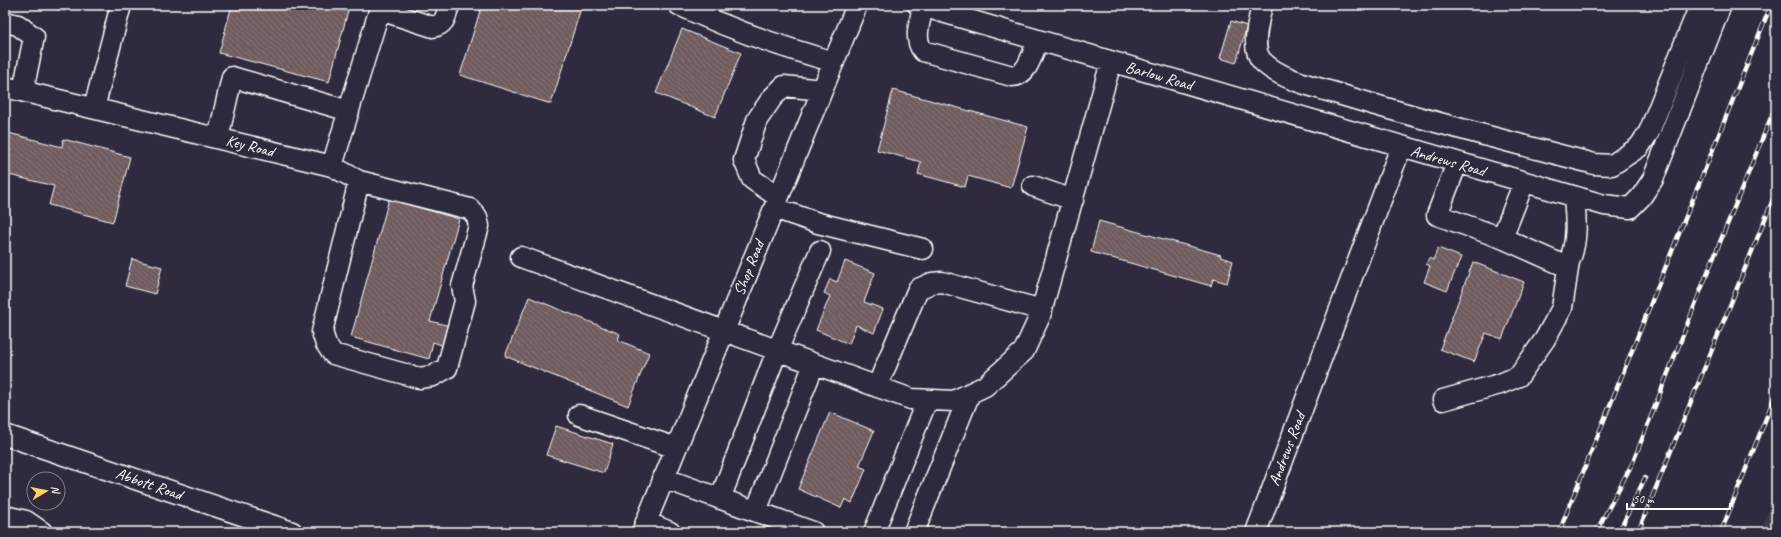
<svg xmlns="http://www.w3.org/2000/svg" width="1781" height="537" font-family="Caveat,sans-serif">
<defs>
<pattern id="building-back-hatch" width="6" height="6" patternUnits="userSpaceOnUse"><rect width="6" height="6" fill="#705b5e"/><path d="M-1 5l2 2M0 0l6 6M5-1l2 2" fill="none" stroke="#857476"/></pattern>
</defs>
<rect width="100%" height="100%" fill="#2f2a3d"/>
<filter id="ink" filterUnits="userSpaceOnUse"><feTurbulence type="fractalNoise" baseFrequency=".025" numOctaves="2"/><feDisplacementMap in="SourceGraphic" scale="8" xChannelSelector="R" yChannelSelector="G"/><feConvolveMatrix kernelMatrix="1 2 1 2 8 2 1 2 1" color-interpolation-filters="sRGB"/></filter>
<g filter="url(#ink)">
<path fill="#423947" d="M1776,494V532H1760Z"/>
<path fill="url(#building-back-hatch)" stroke="#fff" d="M39,5H67L65,11Z
M232,5H327L348,11L329,82L219,53Z
M482,5H582L551,104L460,75Z
M1231,21L1247,26L1236,63L1220,58Z
M682,29L741,53L715,117L656,93Z
M893,90L1028,127L1011,188L968,176L965,187L918,174L921,162L877,150Z
M5,132L62,147L63,139L130,157L113,222L49,205L54,186L5,174Z
M389,199L459,219L430,321L450,326L444,346L433,342L429,359L351,337Z
M1099,221L1221,255L1220,257L1233,261L1227,283L1213,279L1211,286L1091,252Z
M1438,248L1461,257L1447,291L1424,282L1430,266L1426,264L1429,258L1433,260Z
M132,259L162,267L155,294L125,286Z
M845,261L875,273L864,302L883,309L874,333L856,325L849,344L816,330L830,296L824,293L830,279L837,282Z
M1473,262L1524,282L1502,339L1486,333L1474,362L1440,349Z
M529,297L620,334L618,340L649,353L628,406L505,356Z
M830,412L874,431L859,466L866,469L852,503L845,499L841,508L798,489Z
M556,426L613,444L604,473L546,455Z
M756,527L769,532H754Z"/>
<g fill="none" stroke-linecap="round" stroke-linejoin="round">
<g stroke="#fff" stroke-width="23">
<path id="minor" d="M679,5C729,29 781,47 834,62
M918,5L1604,205L1630,208L1641,197L1653,179L1721,5
M1262,5C1259,20 1250,48 1262,61C1280,80 1320,88 1345,96C1427,121 1511,142 1594,164L1612,165L1639,147L1649,132L1700,5
M923,7C920,22 913,38 923,51L1012,76C1028,76 1032,54 1038,40
M380,10L433,27C445,25 446,16 449,5
M5,22L18,25L34,37L23,91
M5,87L332,166L359,181L470,209L477,217L479,226L462,286L465,301L447,368L433,376L419,378L333,354L326,344L322,332L359,181
M94,108L121,5
M218,138L232,77L349,111
M1457,163L1437,215L1502,238L1558,263L1569,262C1578,241 1576,219 1574,197
M332,166L381,5
M1033,186L1073,200
M778,197L752,179L744,160L757,120L772,98L784,86L822,90
M774,208L818,223L923,249
M1502,238L1524,182
M521,257L911,399L954,401L985,386L1024,351L1040,316L1111,62
M877,387L918,289L932,283L942,282L1042,310
M1443,400L1500,384L1519,376L1545,339L1562,308L1569,262
M579,415L676,448
M5,435L292,532
M663,478L813,532
M720,499L777,351L820,251
M756,511L814,364
M5,516L26,521L42,532
M646,522L670,532
M642,532L857,5
M874,532L927,400
M914,532L970,393
M1256,532L1401,147"/>
</g>
<use href="#minor" stroke="#2f2a3d" stroke-width="20"/>
<g stroke="#fff" stroke-width="4.5">
<path id="rail" d="M1559,532L1771,5
M1596,532L1633,462L1709,269L1776,105
M1619,532L1645,478
M1638,532L1776,192
M1721,532L1776,393"/>
</g>
<use href="#rail" stroke="#2f2a3d" stroke-width="3" stroke-dasharray="9" stroke-linecap="butt"/>
</g>
</g>
<g text-anchor="middle" dominant-baseline="central" stroke-width="3.5" stroke-linejoin="round" paint-order="stroke">
<g font-size="16" fill="#fff" stroke="#2f2a3d">
<text transform="translate(1159 76) rotate(16)">Barlow Road</text>
<text transform="translate(250 146) rotate(14)">Key Road</text>
<text transform="translate(1448 161) rotate(16)">Andrews Road</text>
<text transform="translate(749 268) rotate(-68)">Shop Road</text>
<text transform="translate(1287 449) rotate(-69)">Andrews Road</text>
<text transform="translate(149 484) rotate(19)">Abbott Road</text>
</g>
</g>
<rect width="1781" height="537" fill="none" stroke="#2f2a3d" stroke-width="20"/>
<rect x="10" y="10" width="1761" height="517" fill="none" stroke="#fff" stroke-width="1.5" filter="url(#ink)"/>
<g transform="translate(46 491) rotate(80)"><circle r="19" fill="#2f2a3d" stroke="#827f8b"/>
<path d="M0-3L7 15L0 10L-7 15Z" fill="#ffd166"/>
<text y="-6" font-size="11" font-weight="bold" text-anchor="middle" fill="#ffffff">N</text>
</g>
<path d="M1627 503v6h103v-6" fill="none" stroke="#ffffff" stroke-width="2"/>
<text x="1633" y="503" font-size="12" fill="#ffffff" stroke="#2f2a3d" stroke-width="3" paint-order="stroke">50 m</text>
</svg>
